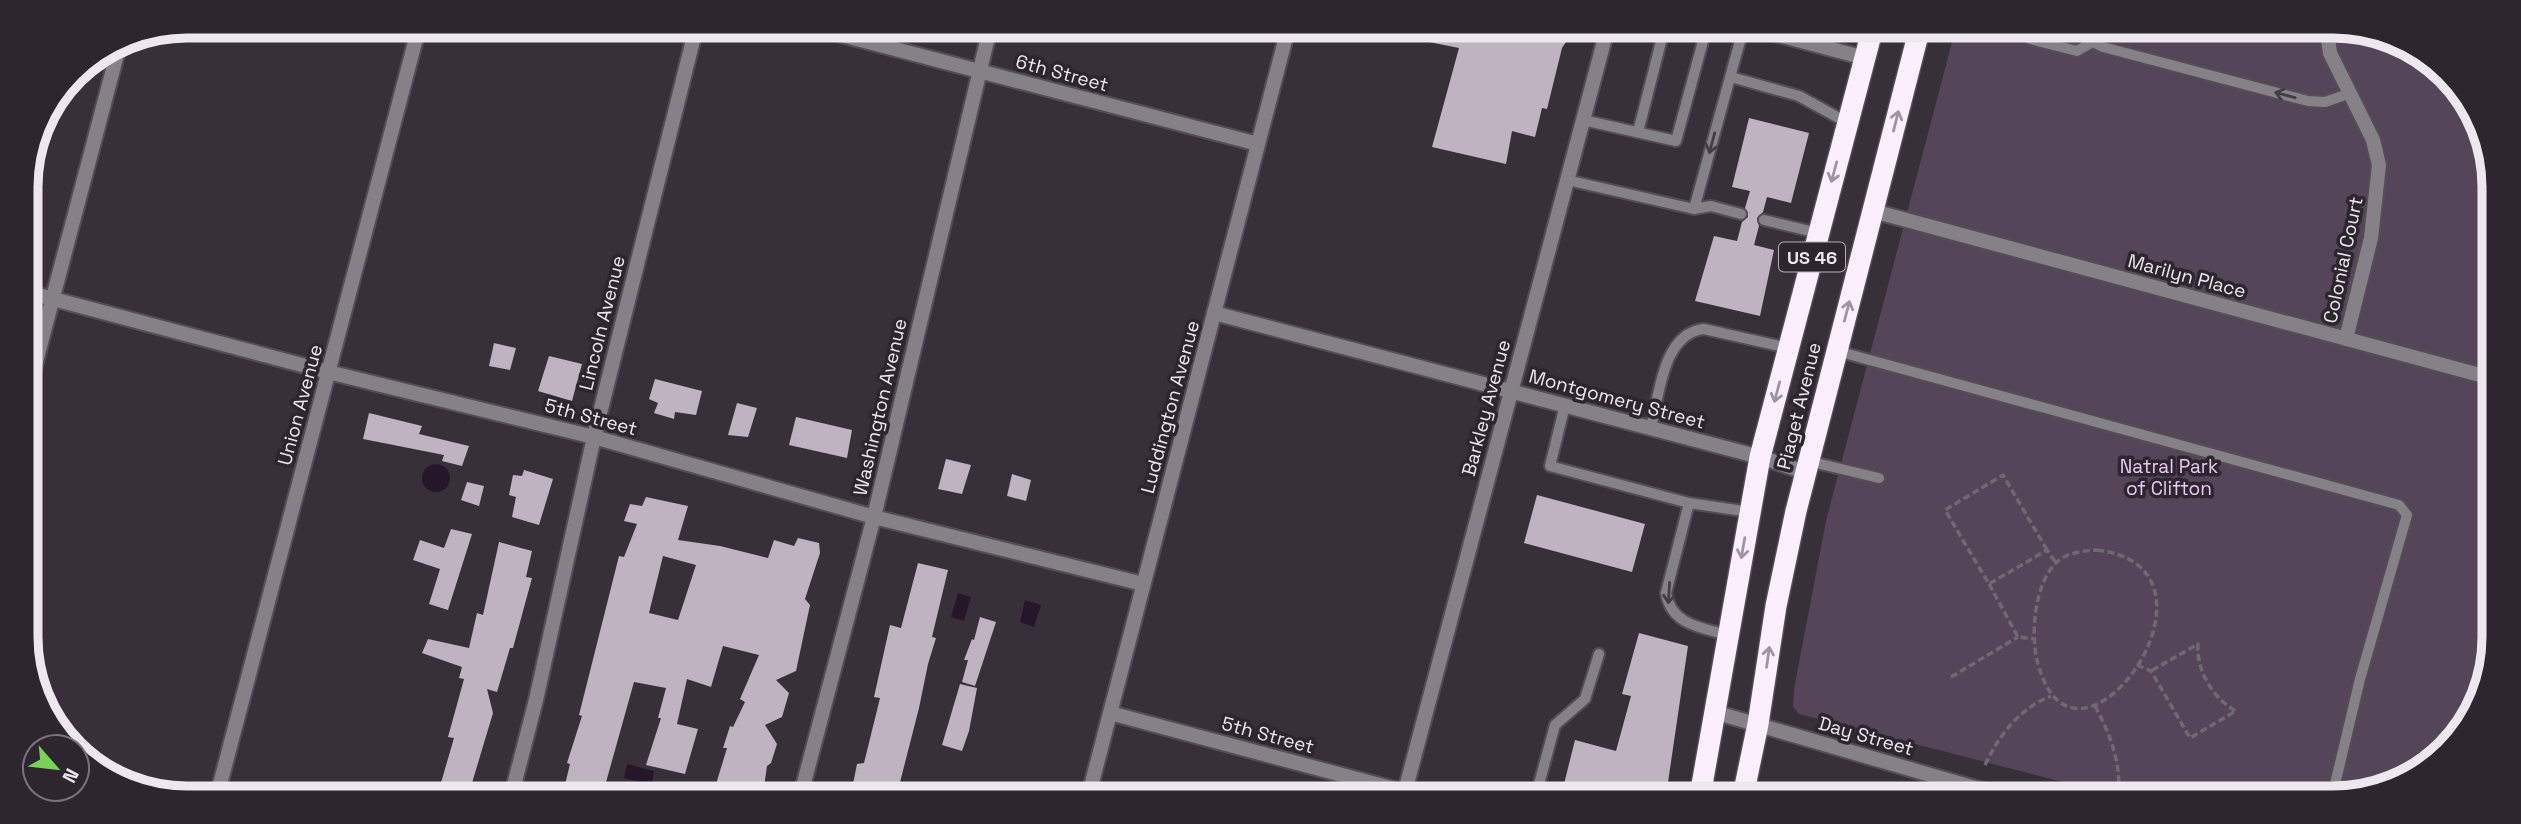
<svg xmlns="http://www.w3.org/2000/svg" width="2521" height="824" font-family="'Space Grotesk',sans-serif">
<rect width="100%" height="100%" fill="#373039"/>
<path fill="#544658" d="M1955,31L2375,32L2454,81L2492,157L2489,678L2432,764L2343,797H2121L1799,714L1793,707L1794,689L1826,521Z"/>
<path fill="#26162a" d="M422 478a14 14 0 1 1 28 0a14 14 0 1 1-28 0Z
M958,593L971,597L964,621L951,617Z
M1025,600L1041,605L1034,627L1020,622Z
M627,764L654,771L652,785L624,778Z"/>
<path fill="#bdb4c0" fill-rule="evenodd" d="M1405,29L1574,30L1562,48L1547,109L1542,108L1535,137L1512,131L1506,164L1432,147L1459,48L1404,37Z
M1749,118L1809,133L1791,203L1767,197L1763,212L1757,218L1759,226L1754,245L1774,250L1760,316L1695,301L1714,236L1737,241L1742,222L1748,217L1745,208L1750,191L1732,187Z
M494,343L516,348L510,370L489,366Z
M549,356L582,364L572,401L538,391Z
M655,379L702,391L696,415L675,412L674,419L654,413L658,403L649,399Z
M737,403L757,408L748,437L728,435Z
M369,413L422,426L419,434L469,446L462,466L442,461L444,455L363,439Z
M796,417L852,430L847,458L789,445Z
M946,459L971,465L962,494L938,489Z
M524,470L553,479L539,525L512,517L516,497L509,495L513,475L522,476Z
M1012,474L1031,480L1026,501L1007,496Z
M467,482L484,486L479,506L461,500Z
M1537,495L1645,524L1632,572L1524,543Z
M646,497L688,506L678,540L720,546L768,558L774,540L794,546L798,538L819,543L820,553L805,599L810,605L796,671L776,680L789,693L782,717L765,725L777,744L771,763L767,766L763,794H713L727,748H723L730,726L733,727L745,702L740,699L759,655L723,646L711,687L687,679L677,724L698,729L685,774L646,765L661,718H658L666,688L634,682L603,793H563L570,764L567,763L582,716L579,715L619,556L624,557L637,524L624,521L630,504L642,506ZM663,556L696,565L678,620L649,613Z
M451,529L472,534L448,610L429,604L440,569L413,560L420,540L444,548Z
M499,542L532,551L526,577L532,578L513,648H510L497,692L487,689L493,713L469,793H438L454,738L448,737L464,679L459,678L462,667L422,653L428,639L469,648L477,613L483,615Z
M918,563L948,570L932,637L936,638L928,664L919,708L897,794H871L860,790L853,784L857,764L864,763L880,698L874,697L890,625L901,628Z
M980,617L996,622L975,686L962,682L968,660H964L972,639L974,640Z
M1639,633L1688,646L1666,796H1561L1575,740L1616,751L1631,696L1622,694Z
M960,684L977,688L969,731L962,751L942,745Z"/>
<g fill="none" stroke-linecap="round" stroke-linejoin="round">
<g stroke="#544d56" stroke-width="14">
<path id="lane" d="M2090,31L2093,42L2103,47L2308,101L2325,102L2351,93
M2030,39L2077,51L2093,42
M1731,77L1799,96L1848,123
M1583,120L1676,141L1706,30
M1638,132L1664,30
M1567,180L1694,209L1711,206L1741,214
M1694,209L1743,30
M1764,220L1818,233
M1837,351L2399,505L2407,515L2360,679L2332,797
M1565,405L1550,466L1689,503L1750,512
M1651,428C1659,395 1663,333 1704,329L1788,348
M1808,461L1879,478
M1689,503L1666,593C1671,625 1702,628 1728,635
M1536,795L1555,725L1585,699L1599,654"/>
</g>
<g stroke="#544d56" stroke-width="18">
<path id="street" d="M815,28L1258,144
M1760,30L1865,58
M2327,32L2330,53L2373,140L2379,165L2371,238L2346,339
M1873,211L2491,378
M27,292L328,372L594,437L874,517L1143,584
M1214,313L1760,457L1805,472
M28,392L120,43
M1714,712L2006,797
M1110,713L1417,795
M218,792L419,27
M512,793L536,700L594,437L696,28
M801,794L874,517L990,28
M1089,794L1288,29
M1404,795L1607,30"/>
</g>
<g stroke="#544d56" stroke-width="24">
<path id="highway" d="M1700,796L1760,457L1872,31
M1743,796L1758,724L1776,606L1796,511L1919,31"/>
</g>
<path stroke="#6f6971" stroke-width="3.5" stroke-dasharray="7 3.5" stroke-linecap="butt" d="M2047,550L2003,475L1945,510L1989,584L2047,550L2056,563
M2097,550C2245,567 2076,805 2038,664C2030,636 2034,583 2057,562C2068,552 2083,551 2097,550Z
M1989,584L2018,637L2035,639
M2137,665L2151,671L2190,738L2236,711C2213,699 2196,670 2198,644L2151,671
M1951,677L2018,637
M2095,706C2110,734 2122,764 2118,797
M1985,765C2000,734 2019,709 2051,696"/>
<use href="#lane" stroke="#858287" stroke-width="10"/>
<use href="#street" stroke="#858287" stroke-width="14"/>
<use href="#highway" stroke="#f9f0fc" stroke-width="21"/>
</g>
<defs><path id="oneway-shaft" d="M-6 0H5M1.5-3L5.5 0L1.5 3" fill="none" stroke-width="1.6" stroke-linecap="round" stroke-linejoin="round" transform="scale(1.75)"/></defs>
<g stroke="#433d45">
<use href="#oneway-shaft" transform="translate(2285 95) rotate(-165)"/>
<use href="#oneway-shaft" transform="translate(1712 143) rotate(105)"/>
<use href="#oneway-shaft" transform="translate(1669 593) rotate(93)"/>
</g>
<g stroke="#9d95a0">
<use href="#oneway-shaft" transform="translate(1896 121) rotate(-76)"/>
<use href="#oneway-shaft" transform="translate(1834 172) rotate(105)"/>
<use href="#oneway-shaft" transform="translate(1847 311) rotate(-75)"/>
<use href="#oneway-shaft" transform="translate(1777 392) rotate(105)"/>
<use href="#oneway-shaft" transform="translate(1743 548) rotate(100)"/>
<use href="#oneway-shaft" transform="translate(1768 657) rotate(-82)"/>
</g>
<g text-anchor="middle" dominant-baseline="central" stroke-width="7" stroke-linejoin="round" paint-order="stroke">
<rect fill="#2d262f" stroke="#b3aeb5" stroke-width="2" x="1779" y="242.5" width="66" height="29" rx="5"/>
<g font-size="18" font-weight="bold" fill="#ece8ee">
<text x="1812" y="257">US 46</text>
</g>
<g font-size="19" fill="#ece8ee" stroke="#2d262f">
<text transform="translate(1062 73) rotate(15)">6th Street</text>
<text transform="translate(2343 260) rotate(-78)">Colonial Court</text>
<text transform="translate(2187 276) rotate(15)">Marilyn Place</text>
<text transform="translate(602 323) rotate(-76)">Lincoln Avenue</text>
<text transform="translate(1617 399) rotate(15)">Montgomery Street</text>
<text transform="translate(300 405) rotate(-75)">Union Avenue</text>
<text transform="translate(1799 406) rotate(-76)">Piaget Avenue</text>
<text transform="translate(880 407) rotate(-77)">Washington Avenue</text>
<text transform="translate(1170 407) rotate(-75)">Luddington Avenue</text>
<text transform="translate(1486 408) rotate(-75)">Barkley Avenue</text>
<text transform="translate(591 417) rotate(15)">5th Street</text>
<text transform="translate(1268 735) rotate(15)">5th Street</text>
<text transform="translate(1866 736) rotate(16)">Day Street</text>
</g>
<g font-size="19" fill="#e9c7f5" stroke="#2d262f">
<text x="2169" y="466">Natral Park<tspan x="2169" dy="22">of Clifton</tspan></text>
</g>
</g>
<path d="M0 0H2521V824H0ZM187 38H2333A149 149 0 0 1 2482 187V637A149 149 0 0 1 2333 786H187A149 149 0 0 1 38 637V187A149 149 0 0 1 187 38Z" fill="#2d262f" fill-rule="evenodd"/>
<path fill="none" stroke="#ece8ee" stroke-width="9" d="M187 38H2333A149 149 0 0 1 2482 187V637A149 149 0 0 1 2333 786H187A149 149 0 0 1 38 637V187A149 149 0 0 1 187 38Z"/>
<g transform="translate(56 768) rotate(118)"><circle r="33" fill="#2d262f" stroke="#79747b" stroke-width="2"/>
<path d="M0-5L12 26L0 18L-12 26Z" fill="#7ad157"/>
<text y="-10" font-size="19" font-weight="bold" text-anchor="middle" fill="#ece8ee">N</text>
</g>
</svg>
